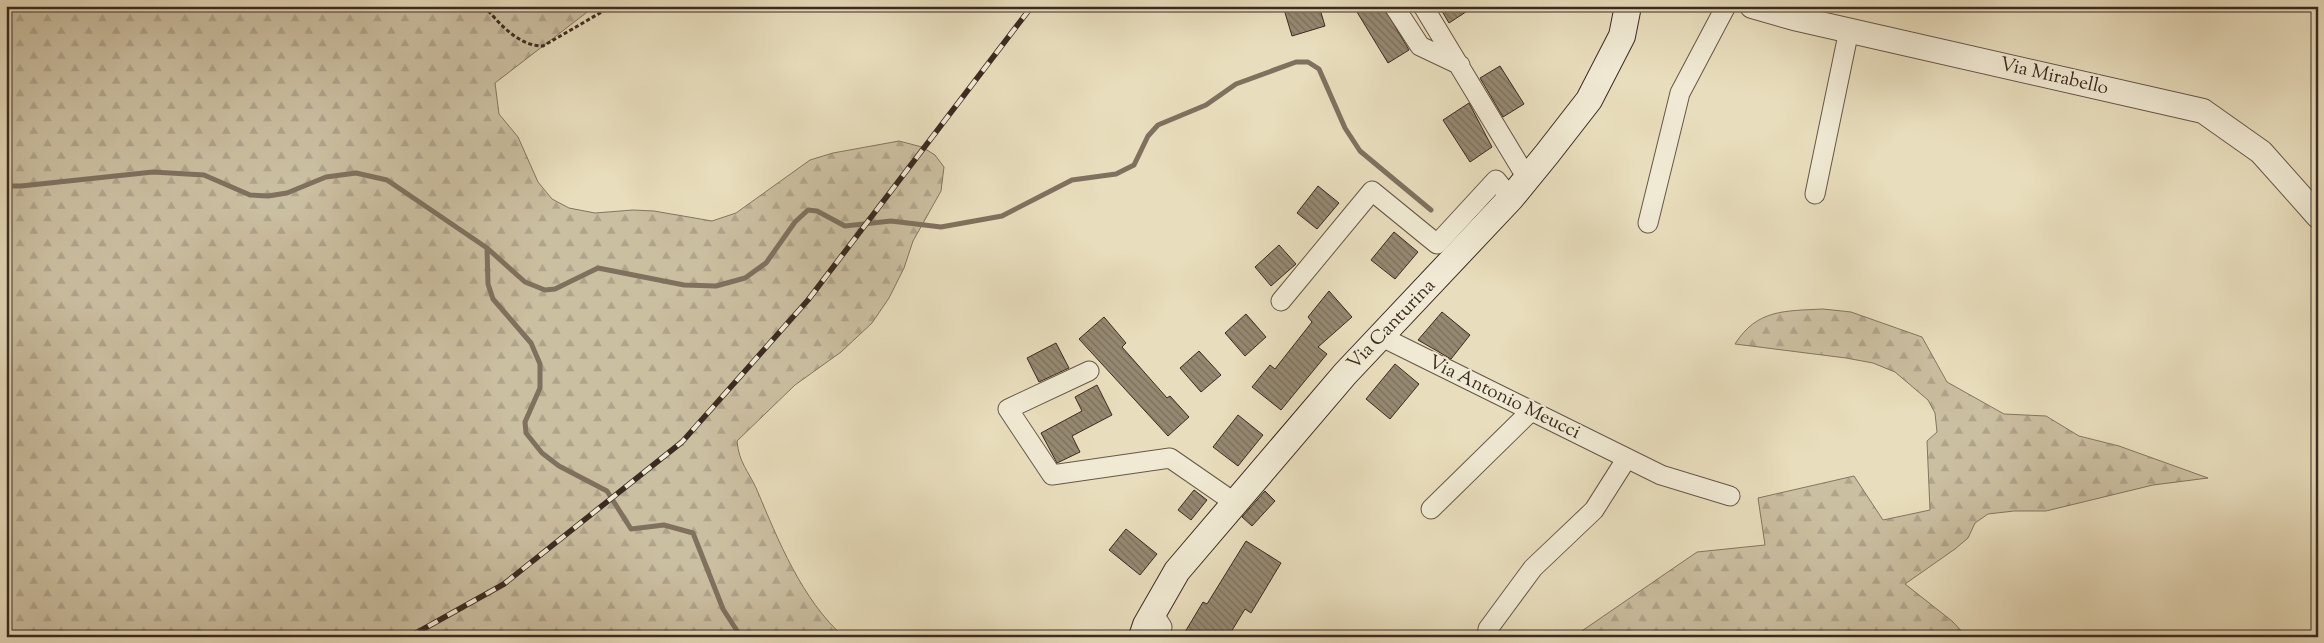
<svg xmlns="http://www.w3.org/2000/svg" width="2324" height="643" font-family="'Sorts Mill Goudy',serif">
<defs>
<pattern id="forest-firs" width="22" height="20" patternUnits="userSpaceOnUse" patternTransform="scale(1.25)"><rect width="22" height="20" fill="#cbbfa1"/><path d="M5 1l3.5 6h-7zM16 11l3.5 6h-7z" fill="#afa48a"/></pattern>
<pattern id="building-back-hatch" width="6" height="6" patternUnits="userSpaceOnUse" patternTransform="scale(1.25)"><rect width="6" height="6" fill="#958871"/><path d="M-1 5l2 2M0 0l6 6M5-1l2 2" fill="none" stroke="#7b6f5c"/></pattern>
</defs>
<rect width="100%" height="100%" fill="#e8ddbc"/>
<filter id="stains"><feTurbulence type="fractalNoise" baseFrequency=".004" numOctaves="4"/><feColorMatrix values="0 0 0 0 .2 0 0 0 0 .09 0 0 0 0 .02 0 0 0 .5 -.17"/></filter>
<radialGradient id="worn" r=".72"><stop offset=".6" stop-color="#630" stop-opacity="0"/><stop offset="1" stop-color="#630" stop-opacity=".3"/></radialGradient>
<path fill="url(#forest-firs)" stroke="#837560" d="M6,6H595L495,83L499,114L518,137L538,182L552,199L569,208L595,213L633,210L654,211L712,221L736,213L810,160L833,153L899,141L922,147L935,155L944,167L941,191L913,241L904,268L889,298L872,323L841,352L795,385L737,441C739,463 748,470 757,490C778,540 802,600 844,637H6Z
M1823,309L1851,312L1922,337L1947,382L2004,414L2046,416L2079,436L2119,446L2208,478L2153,485L2046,511H2014L1988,514L1975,523L1968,538L1955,549L1905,584L1952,621L1967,637H1573L1697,552L1765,545L1758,498L1854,476L1883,520L1930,510L1927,441L1937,432L1935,413L1928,400L1895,372L1873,363L1846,358L1735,344C1757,309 1785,311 1823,309Z"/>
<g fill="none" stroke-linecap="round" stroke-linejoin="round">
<path stroke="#7f715e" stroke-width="5" d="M6,186H21L153,172L204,175L250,195L268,196L287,193L326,177L356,173L387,180L487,248L525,282L545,290L555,289L598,268L684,285L716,286L745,278L766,263L795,222L808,210L817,211L845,226L891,221L941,227L1002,216L1072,180L1116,174L1134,165L1148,136L1158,125L1206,105L1236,84L1296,62H1308L1319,69L1345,128L1360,151L1431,210
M487,248L488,284L493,299L531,343L540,364V388L525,422L526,433L542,453L559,466L607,491L631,529L664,525L693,533L723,609L741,637"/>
</g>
<path fill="url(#building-back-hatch)" stroke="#3b2b20" d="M1283,6H1319L1325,26L1292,36Z
M1367,6H1383L1409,50L1388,63L1357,12Z
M1439,6H1475L1449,23Z
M1500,66L1524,104L1503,117L1480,78Z
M1469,103L1492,147L1470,162L1443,120Z
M1318,186L1339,203L1317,229L1297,213Z
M1394,232L1418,252L1395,279L1371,260Z
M1279,245L1296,264L1271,286L1255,267Z
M1329,291L1352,317L1318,347L1327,354L1281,410L1252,387L1270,365L1275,369L1312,322L1308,317Z
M1442,312L1470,335L1451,359L1418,340Z
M1246,314L1266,337L1245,356L1225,333Z
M1104,317L1126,343L1122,347L1167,398L1170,396L1189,417L1168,436L1079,339Z
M1056,343L1069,368L1039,382L1027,358Z
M1199,351L1221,375L1201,392L1180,368Z
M1395,364L1419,384L1390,419L1366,399Z
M1097,385L1112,415L1072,436L1080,452L1057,463L1041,433L1082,411L1075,397Z
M1238,415L1263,435L1238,466L1213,447Z
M1194,490L1207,500L1191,520L1178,510Z
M1265,491L1275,501L1252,526L1242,517Z
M1126,529L1157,554L1140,575L1109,550Z
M1246,541L1281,563L1251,613L1245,609L1228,637H1182L1203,602L1207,604Z"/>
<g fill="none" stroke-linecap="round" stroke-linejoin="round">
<g stroke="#665847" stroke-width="21">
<path id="minor" d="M1394,6L1420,46L1460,65
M1423,6L1527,178
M1815,194L1849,30
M1648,223L1680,93L1726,6
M1281,301L1372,191L1437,244L1496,180L1511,198
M1382,337L1661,475L1730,496
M1089,371L1008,409L1052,475L1170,458L1235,503
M1431,509L1531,411
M1153,613L1162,627L1159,637
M1487,637L1488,629L1533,568L1594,510L1627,458"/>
</g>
<g stroke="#665847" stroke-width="26">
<path id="tertiary" d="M1752,6L1794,18L2203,111L2261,152L2318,216"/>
</g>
<g stroke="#3b2b20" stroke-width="28">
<path id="secondary" d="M1142,637L1146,625L1177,571L1345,374L1511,198L1547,154L1589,100L1622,36L1628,6"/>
</g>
<path stroke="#3b2b20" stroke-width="3" stroke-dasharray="4 2.5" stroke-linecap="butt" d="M484,6C499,23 518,46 543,46L612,6"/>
<use href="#minor" stroke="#f0e9d3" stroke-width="19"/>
<use href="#tertiary" stroke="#f0e9d3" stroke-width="24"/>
<use href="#secondary" stroke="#f0e9d3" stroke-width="26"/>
<g stroke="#3b2b20" stroke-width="5.5">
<path id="rail" d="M409,637L504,584L682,442L808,300L1032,6"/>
</g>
<use href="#rail" stroke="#f0e9d3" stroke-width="4" stroke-dasharray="11" stroke-linecap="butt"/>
</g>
<g text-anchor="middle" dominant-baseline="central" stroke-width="4.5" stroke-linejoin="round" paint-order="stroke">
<g font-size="19" fill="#3b2b20" stroke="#f0e9d3">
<text transform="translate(2054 77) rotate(13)">Via Mirabello</text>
<text transform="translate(1392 325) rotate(-46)">Via Canturina</text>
<text transform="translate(1504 398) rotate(26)">Via Antonio Meucci</text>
</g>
</g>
<rect width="2324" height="643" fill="none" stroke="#e8ddbc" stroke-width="25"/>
<rect x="8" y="8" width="2309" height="628" fill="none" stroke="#3b2b20" stroke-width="2.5"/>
<rect x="12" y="12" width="2299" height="618" fill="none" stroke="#3b2b20"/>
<rect width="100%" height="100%" filter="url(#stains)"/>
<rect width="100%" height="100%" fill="url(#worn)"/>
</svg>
